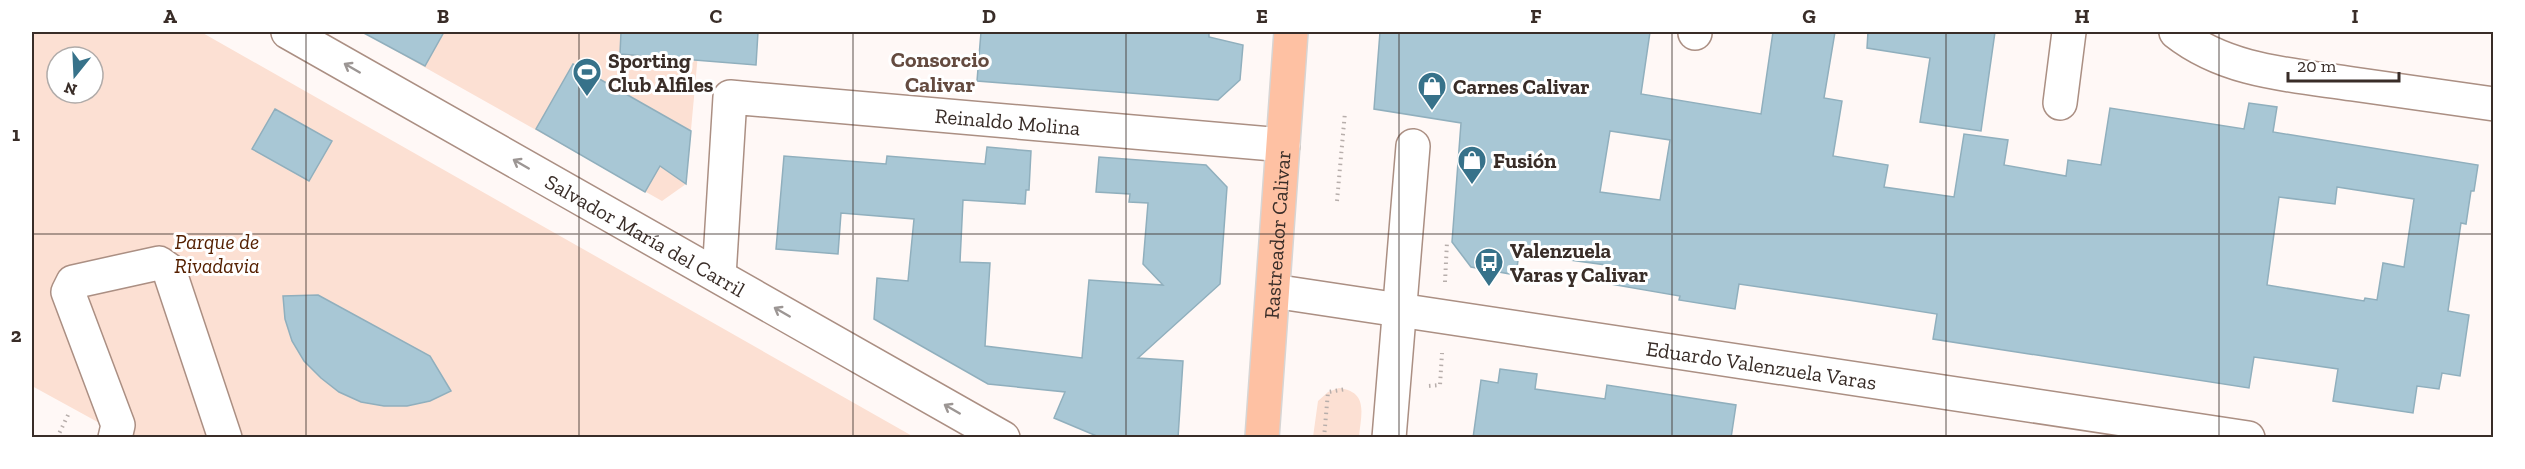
<svg xmlns="http://www.w3.org/2000/svg" width="2525" height="469" font-family="'Zilla Slab',serif">
<rect width="100%" height="100%" fill="#fff8f6"/>
<path fill="#fce0d3" fill-rule="evenodd" d="M32,32H201L914,437H125L32,386ZM57,57H93V93H57Z
M362,32H700L686,184L662,201Z
M1339,388C1369,392 1361,414 1359,437H1313L1318,401L1328,392Z"/>
<path fill="#a8c7d5" stroke="#90afbd" stroke-width="1.5" fill-rule="evenodd" d="M362,32H444L425,66Z
M621,32H758L756,65L620,54Z
M981,32H1209V37L1243,45L1240,80L1218,100L977,81Z
M1380,32H1650L1641,94L1761,114L1773,32H1835L1824,98L1842,101L1833,156L1888,165L1884,187L1954,197L1964,134L2008,140L2004,165L2066,176L2068,160L2101,165L2110,108L2244,129L2249,103L2277,107L2273,132L2478,165L2474,191H2471L2466,224L2461,223L2448,311L2469,315L2460,376L2442,373L2439,389L2417,386L2413,413L2333,401L2338,369L2254,357L2249,388L1933,339L1937,314L1848,300L1739,284L1735,309L1679,300L1680,296L1604,283L1606,265L1519,253L1516,275L1471,267L1452,242L1461,123L1374,109ZM1610,131L1670,140L1660,200L1600,192ZM2337,187L2414,199L2404,267L2383,263L2377,300L2365,298L2364,301L2267,285L2279,197L2335,204Z
M1868,32H1995L1981,131L1920,122L1930,58L1867,48Z
M573,64L691,131L686,184L660,166L645,192L536,129Z
M275,109L332,141L309,181L252,149Z
M987,147L1031,151L1029,190H1026L1025,204L963,200L960,262L990,263L985,346L1082,358L1089,280L1163,285L1143,264L1148,203L1129,202L1130,194L1096,192L1099,157L1206,165L1227,187L1220,284L1138,358L1183,361L1178,438L1099,437L1054,418L1065,392L988,384L874,319L877,278L908,281L914,219L841,213L838,254L776,249L784,156L886,164L887,156L985,164Z
M318,295L430,356L451,391L430,401L407,406H384L361,402L339,392L321,378L304,361L292,341L285,319L283,296Z
M1500,369L1537,374L1535,389L1605,399L1607,385L1736,405L1731,438H1473L1481,380L1498,383Z"/>
<g fill="none" stroke-linecap="round" stroke-linejoin="round">
<g stroke="#ab8f83" stroke-width="36">
<g id="minor">
<path id="s1" d="M288,32L1003,438"/>
<path d="M2176,32C2227,72 2292,75 2353,84C2400,91 2447,97 2494,104"/>
<path d="M1695,33V32"/>
<path d="M2060,103L2069,32"/>
<path id="s2" d="M719,276L730,97L1283,145"/>
<path id="s3" d="M1273,291L2248,438"/>
<path d="M115,438L118,425L68,292L73,282L159,263L169,270L225,438"/>
<path d="M1389,438L1413,146"/>
</g>
</g>
<g stroke="#d7d5d4" stroke-width="36">
<g id="major">
<path id="s4" d="M1262,438L1291,32"/>
</g>
</g>
<path stroke="#b7aeab" stroke-width="4" stroke-dasharray="1.5 4.5" stroke-linecap="butt" d="M1337,201L1345,112
M1445,282L1447,242
M1429,386L1440,385L1442,353
M57,438L68,415
M1324,438L1328,392L1346,389"/>
<use href="#minor" stroke="#fff" stroke-width="33"/>
<use href="#major" stroke="#fec1a3" stroke-width="33"/>
</g>
<defs><path id="oneway-shaft" d="M-6 0H5M1.5-3L5.5 0L1.5 3" fill="none" stroke-width="1.6" stroke-linecap="round" stroke-linejoin="round" transform="scale(1.5)"/></defs>
<g stroke="#9c9694">
<use href="#oneway-shaft" transform="translate(352 68) rotate(-150)"/>
<use href="#oneway-shaft" transform="translate(521 164) rotate(-150)"/>
<use href="#oneway-shaft" transform="translate(782 312) rotate(-150)"/>
<use href="#oneway-shaft" transform="translate(952 409) rotate(-150)"/>
</g>
<path fill="none" stroke="#392d28" stroke-width="1.5" stroke-opacity="0.55" d="M306,32V438M579,32V438M853,32V438M1126,32V438M1399,32V438M1672,32V438M1946,32V438M2219,32V438M32,234H2494"/>
<defs>
<g id="stadium-pin" transform="scale(1.5)"><path d="M0 17L-7.5 6A9.5 9.5 0 1 1 7.5 6Z" fill="#37728a" stroke="#fff"/><path d="M0-5a6.5 5 0 1 0 0 10a6.5 5 0 1 0 0-10ZM-3.5-1.8h7v3.6h-7Z" fill="#fff"/></g>
<g id="shop-pin" transform="scale(1.5)"><path d="M0 17L-7.5 6A9.5 9.5 0 1 1 7.5 6Z" fill="#37728a" stroke="#fff"/><path d="M-5-2.5h2.3a2.7 3.5 0 0 1 5.4 0H5L5.5 6h-11ZM-1.5-2.5h3a1.5 2.3 0 0 0-3 0Z" fill="#fff"/></g>
<g id="bus-pin" transform="scale(1.5)"><path d="M0 17L-7.5 6A9.5 9.5 0 1 1 7.5 6Z" fill="#37728a" stroke="#fff"/><path d="M-5-6H5V4H4V6H2V4H-2V6H-4V4H-5ZM-3.5-4V0h7V-4ZM-3.5 1.2v1.5H-2V1.2ZM2 1.2v1.5H3.5V1.2Z" fill="#fff"/></g>
</defs>
<g fill-rule="evenodd">
<use href="#stadium-pin" x="587" y="72"/>
<use href="#shop-pin" x="1432" y="86"/>
<use href="#shop-pin" x="1472" y="160"/>
<use href="#bus-pin" x="1489" y="262"/>
</g>
<g text-anchor="middle" dominant-baseline="central" stroke-width="6" stroke-linejoin="round" paint-order="stroke">
<g font-size="21" font-weight="bold" fill="#392d28" stroke="#fff" text-anchor="start">
<text x="608" y="60">Sporting<tspan x="608" dy="24">Club Alfiles</tspan></text>
<text x="1453" y="86">Carnes Calivar</text>
<text x="1493" y="160">Fusión</text>
<text x="1510" y="250">Valenzuela<tspan x="1510" dy="24">Varas y Calivar</tspan></text>
</g>
<g font-size="21" fill="#392d28" stroke="#fff">
<text stroke="none"><textPath href="#s2" startOffset="458">Reinaldo Molina</textPath></text>
<text stroke="none"><textPath href="#s1" startOffset="411">Salvador María del Carril</textPath></text>
<text stroke="none"><textPath href="#s4" startOffset="204">Rastreador Calivar</textPath></text>
<text stroke="none"><textPath href="#s3" startOffset="494">Eduardo Valenzuela Varas</textPath></text>
</g>
<g font-size="21" font-style="italic" fill="#552001" stroke="#fff">
<text x="217" y="241">Parque de<tspan x="217" dy="24">Rivadavia</tspan></text>
</g>
<g font-size="22" font-weight="bold" fill="#644b40" stroke="#fff">
<text x="940" y="59">Consorcio<tspan x="940" dy="25">Calivar</tspan></text>
</g>
</g>
<rect width="2525" height="469" fill="none" stroke="#ffffff" stroke-width="66"/>
<g transform="translate(75 75) rotate(198)"><circle r="28" fill="#ffffff" stroke="#b0aba9" stroke-width="1.5"/>
<path d="M0-4.5L10 22L0 15L-10 22Z" fill="#37728a"/>
<text y="-9" font-size="16" font-weight="bold" text-anchor="middle" fill="#392d28">N</text>
</g>
<path d="M2288 72v9h111v-9" fill="none" stroke="#392d28" stroke-width="3"/>
<text x="2297" y="72" font-size="18" fill="#392d28" stroke="#ffffff" stroke-width="4.5" paint-order="stroke">20 m</text>
<rect x="33" y="33" width="2459" height="403" fill="none" stroke="#392d28" stroke-width="2"/>
<g font-size="20" text-anchor="middle" font-weight="bold" fill="#392d28">
<text x="170" y="23">A</text>
<text x="443" y="23">B</text>
<text x="716" y="23">C</text>
<text x="989" y="23">D</text>
<text x="1262" y="23">E</text>
<text x="1536" y="23">F</text>
<text x="1809" y="23">G</text>
<text x="2082" y="23">H</text>
<text x="2355" y="23">I</text>
<text x="16" y="141">1</text>
<text x="16" y="342">2</text>
</g>
</svg>
